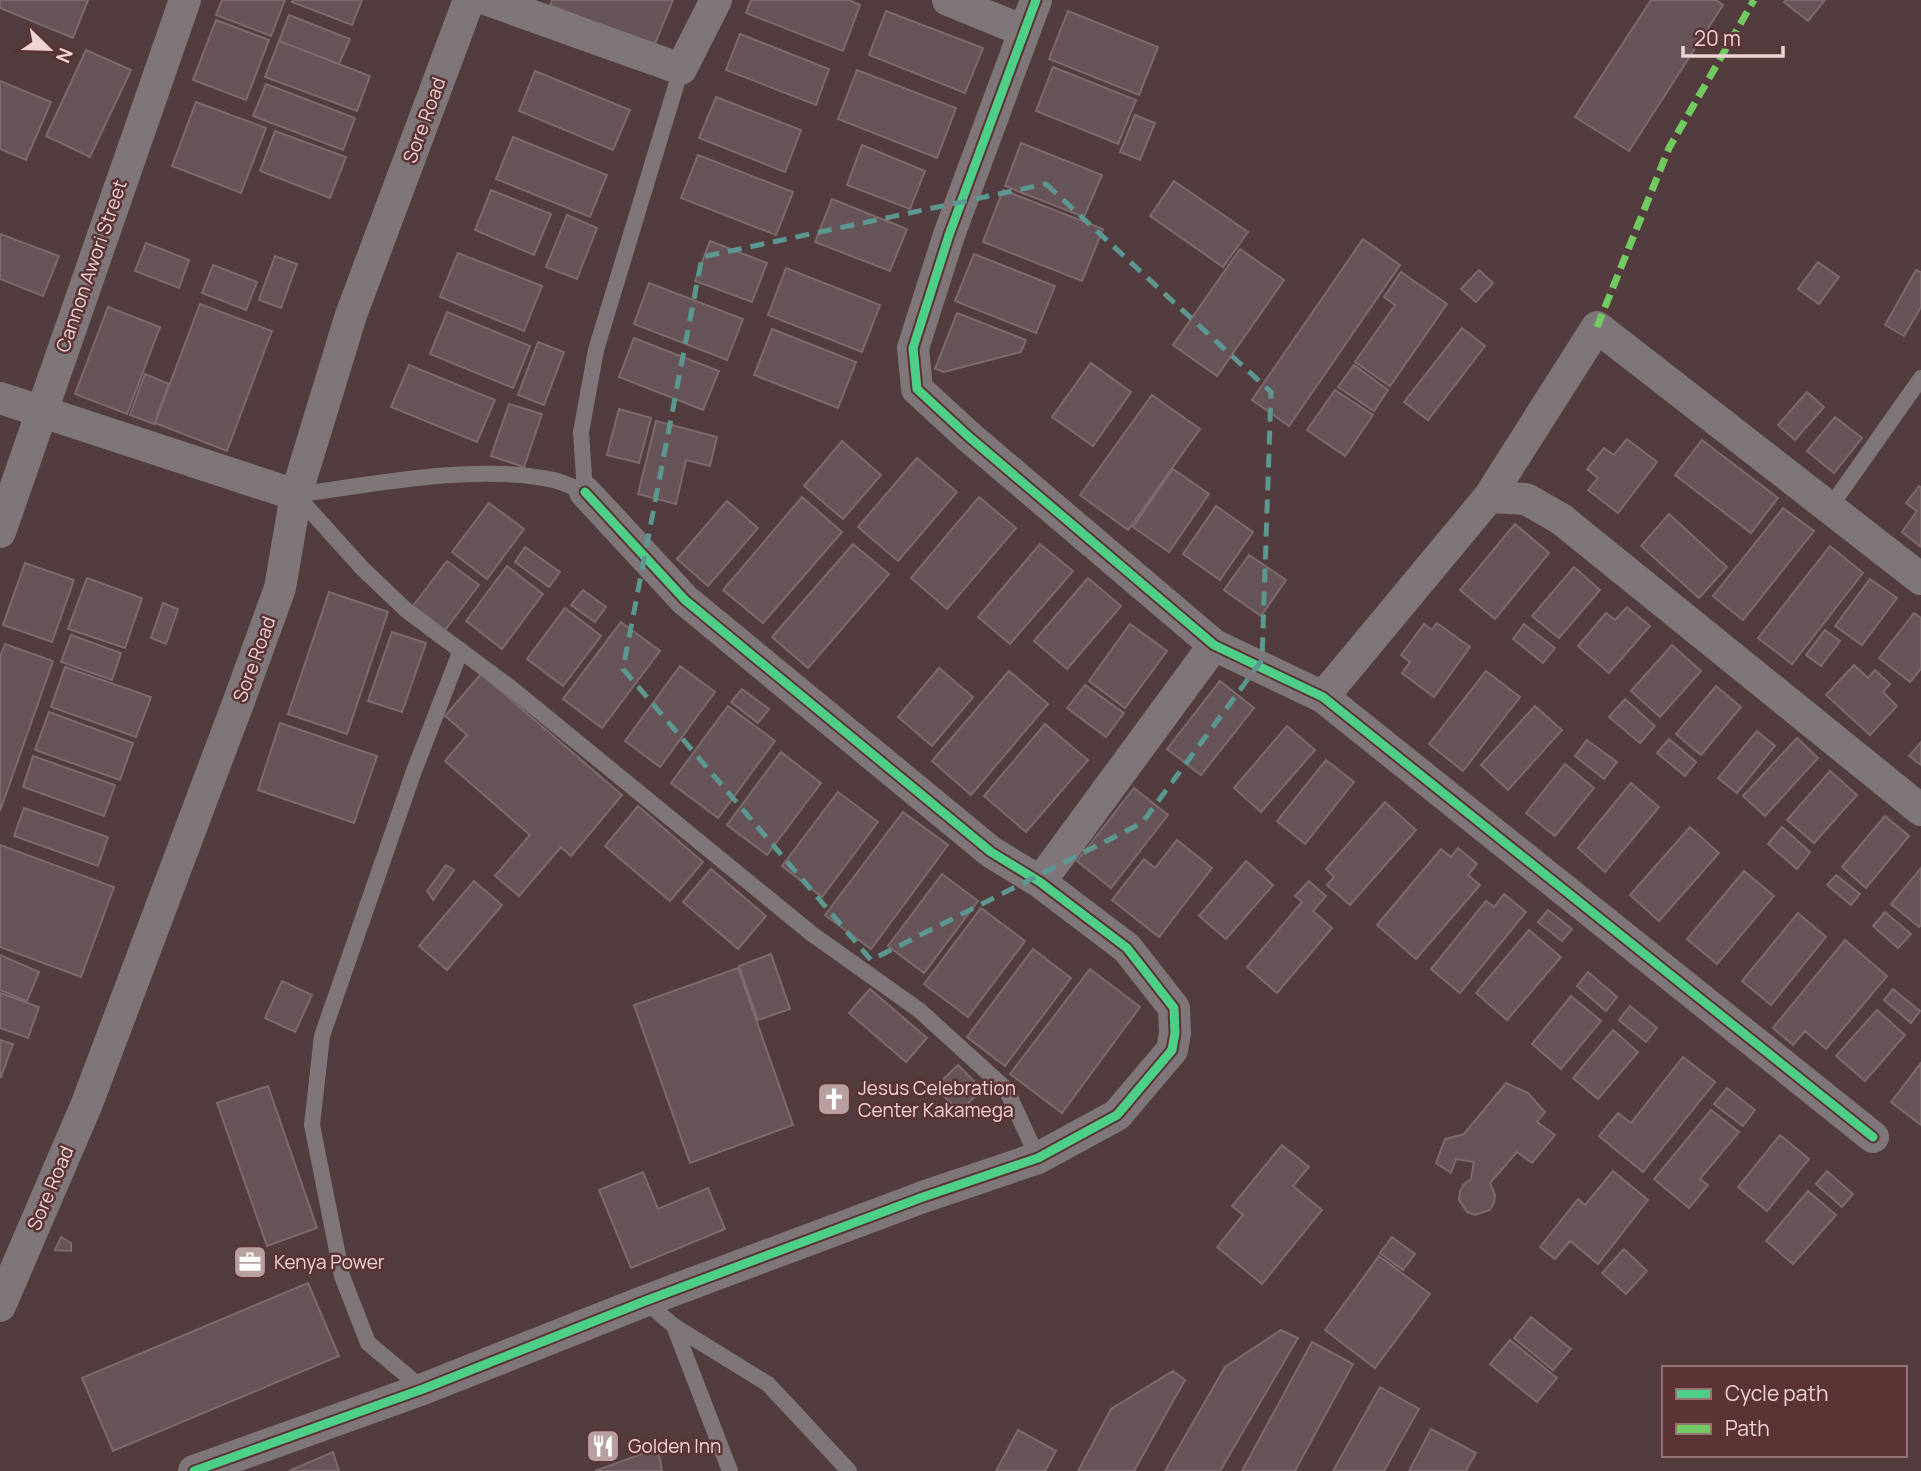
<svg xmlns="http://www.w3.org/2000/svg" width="1921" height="1471" font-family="Manrope,sans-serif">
<rect width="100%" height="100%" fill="#523c3d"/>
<path fill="#665458" stroke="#7c6a6d" stroke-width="2" d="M0,0H88L73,38L0,8Z
M222,0H285L271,36L216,15Z
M293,0H362L352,25L292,2Z
M552,0H673L654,46L550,5Z
M751,0H849L860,5L843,51L746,13Z
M1651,0H1716L1723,5L1629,151L1575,117Z
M1786,0H1825L1808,21L1784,2Z
M886,11L983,48L965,93L869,55Z
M1068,11L1158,47L1139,95L1049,59Z
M289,15L350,39L339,64L279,41Z
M216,20L269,40L246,100L193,80Z
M740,34L829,69L816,105L726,70Z
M279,41L370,76L357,111L265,77Z
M86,50L131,70L90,157L46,136Z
M1053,67L1136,100L1118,144L1036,111Z
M857,70L956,108L937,158L838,119Z
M535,71L630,110L613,150L519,111Z
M0,81L51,102L26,160L0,149Z
M266,84L355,118L343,150L253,116Z
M716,97L801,130L785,172L699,138Z
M196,102L266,128L241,193L172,166Z
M1135,115L1155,123L1140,160L1120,152Z
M275,131L346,157L330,198L260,171Z
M513,137L607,175L590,217L496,179Z
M1021,143L1102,175L1084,217L1005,186Z
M862,145L925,171L910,209L847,185Z
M698,155L793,192L776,235L681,198Z
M1174,181L1248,232L1223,267L1150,216Z
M491,190L551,214L534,255L475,230Z
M1003,190L1103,229L1082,281L983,242Z
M832,199L907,229L890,271L815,242Z
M567,215L597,228L577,279L546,267Z
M0,234L59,256L43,296L0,279Z
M1363,239L1400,265L1289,426L1252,400Z
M710,241L767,263L752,302L695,281Z
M146,243L189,260L179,288L135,271Z
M1240,249L1284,280L1217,376L1173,345Z
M458,253L542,286L524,331L440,297Z
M974,254L1055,286L1036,333L955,301Z
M275,256L297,264L281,308L259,300Z
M1818,262L1839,277L1819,304L1798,289Z
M213,265L257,282L246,310L202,293Z
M786,268L880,305L862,352L768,315Z
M1479,270L1493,283L1476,302L1461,289Z
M1916,270L1921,272V307L1904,336L1885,325Z
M1401,272L1447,304L1390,386L1355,362L1395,305L1384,297Z
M649,283L743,319L727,360L634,324Z
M200,304L272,331L227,451L155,423Z
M108,307L160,327L127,414L75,394Z
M447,312L530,346L513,388L430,354Z
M957,313L1026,340L1021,352L944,372L935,369Z
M1462,328L1485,346L1428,420L1404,402Z
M772,329L856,362L838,408L754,375Z
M634,338L719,371L703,410L619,377Z
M538,342L564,352L544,405L518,395Z
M1091,363L1131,392L1093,446L1052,417Z
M409,365L495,400L477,442L391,407Z
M1354,365L1388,390L1374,411L1338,387Z
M145,374L169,384L154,424L130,415Z
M1335,390L1373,415L1345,456L1307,430Z
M1807,392L1824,407L1795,440L1778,425Z
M1152,395L1200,429L1128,530L1080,495Z
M509,404L542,414L524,467L491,456Z
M619,409L651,418L639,463L607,455Z
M1835,417L1862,438L1834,473L1807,451Z
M656,421L717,437L710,466L686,460L676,504L638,494Z
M1627,439L1657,462L1618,513L1588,490L1598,478L1587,469L1604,448L1614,455Z
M1702,440L1778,498L1751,533L1675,475Z
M842,441L881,475L843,519L804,486Z
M917,458L957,492L898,561L858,527Z
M1173,469L1209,494L1169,552L1133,527Z
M1919,486L1921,487V547L1902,532L1917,511L1906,503Z
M802,497L842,532L763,623L723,590Z
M979,497L1016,528L947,609L911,578Z
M727,501L758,528L708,586L677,559Z
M489,503L524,529L487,579L452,552Z
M1216,506L1253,532L1220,580L1183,554Z
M1783,508L1814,531L1743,620L1713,596Z
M1669,514L1727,567L1699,598L1641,546Z
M1515,524L1549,553L1495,619L1460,590Z
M853,544L889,574L808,668L772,637Z
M1040,544L1073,571L1010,644L978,617Z
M1830,546L1863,573L1792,664L1758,638Z
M525,547L560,572L549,587L515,562Z
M1249,555L1286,580L1261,616L1224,590Z
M447,561L479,585L445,630L413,606Z
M25,563L74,580L52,642L3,625Z
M507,566L543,594L502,649L466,621Z
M1574,567L1600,590L1559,638L1532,616Z
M87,578L142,598L125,648L68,629Z
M1088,578L1121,606L1067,669L1034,641Z
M1870,579L1897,598L1862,645L1835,626Z
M583,590L606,607L595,622L571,605Z
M329,592L388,612L347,734L288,714Z
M163,603L178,609L166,644L151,638Z
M1627,607L1650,626L1609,673L1578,646L1606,613L1615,620Z
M565,608L601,636L563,686L527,659Z
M1914,613L1921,618V669L1910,682L1879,658Z
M621,622L660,651L602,728L563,699Z
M1437,623L1470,647L1434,697L1402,673L1410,662L1401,655L1424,624L1432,630Z
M1130,624L1167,651L1125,708L1089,681Z
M1524,624L1555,648L1543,663L1513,639Z
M1825,630L1840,641L1821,666L1806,655Z
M392,632L426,643L402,712L368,701Z
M71,635L121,653L112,680L61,662Z
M5,644L53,661L0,811V657Z
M1672,645L1701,671L1660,717L1631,691Z
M1854,665L1868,678L1875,670L1890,684L1883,692L1897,706L1870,735L1826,695Z
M680,666L715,692L660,767L625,741Z
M65,667L151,697L136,737L51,707Z
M939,668L973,697L932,746L898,717Z
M1009,671L1048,704L971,795L932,761Z
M1486,671L1520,697L1463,771L1429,744Z
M481,674L622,795L571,856L561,847L519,896L495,876L530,835L445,761L467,735L445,716Z
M1220,681L1254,708L1201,775L1167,749Z
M1085,685L1124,713L1106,737L1067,708Z
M1716,686L1741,707L1701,755L1676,734Z
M742,689L769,709L758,723L731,702Z
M1625,699L1655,726L1640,743L1609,717Z
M728,706L775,741L718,818L671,783Z
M1535,706L1562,730L1508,790L1481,765Z
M49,712L133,743L120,780L35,750Z
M280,723L377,756L354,823L258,790Z
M1045,724L1088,760L1026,832L984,796Z
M1287,726L1315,750L1261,812L1234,788Z
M1757,731L1775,746L1737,793L1718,778Z
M1797,738L1818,758L1765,816L1743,796Z
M1669,739L1696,762L1685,776L1657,753Z
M1587,740L1617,762L1604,779L1575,756Z
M1921,742V765L1909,756Z
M781,752L821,783L767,855L727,825Z
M33,756L115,785L104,816L23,787Z
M1326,760L1354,782L1305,844L1277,821Z
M1565,764L1594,788L1555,836L1526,813Z
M1830,771L1857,795L1814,843L1787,820Z
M1631,783L1659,807L1605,872L1578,848Z
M1134,788L1168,815L1111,888L1077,861Z
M838,792L878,822L822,897L782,866Z
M1385,802L1416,830L1350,905L1327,885L1334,877L1326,869Z
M638,806L703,862L670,901L605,846Z
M24,808L108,837L98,866L14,836Z
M903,812L948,845L871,949L825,915Z
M1885,816L1909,836L1866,888L1842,867Z
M1690,827L1719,853L1659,921L1630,895Z
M1782,827L1810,852L1797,869L1768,844Z
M1177,840L1212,868L1159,937L1112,900L1144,859L1155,868Z
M0,845L114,887L81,977L0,947Z
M1458,848L1477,864L1468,875L1480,885L1416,959L1377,925L1441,849L1451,857Z
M1246,861L1273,885L1226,939L1199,916Z
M446,865L454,870L433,900L427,891Z
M1921,868V925L1919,927L1891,904Z
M711,869L766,916L738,949L683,902Z
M1744,871L1774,896L1717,964L1687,939Z
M942,874L978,901L924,973L888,946Z
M1836,875L1860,894L1851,905L1827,885Z
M474,881L502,905L447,970L419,946Z
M1309,881L1326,896L1313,911L1332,928L1277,993L1247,967L1302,902L1295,896Z
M1504,894L1526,912L1460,993L1431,969L1486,901L1494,907Z
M981,908L1025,941L968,1017L924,984Z
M1548,910L1572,929L1562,941L1538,922Z
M1885,912L1911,934L1898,948L1873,926Z
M1798,913L1826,937L1771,1005L1742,981Z
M1529,930L1561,957L1507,1020L1476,993Z
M1845,940L1887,976L1826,1049L1805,1031L1793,1045L1773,1028Z
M1033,949L1071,978L1005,1066L967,1037Z
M771,954L790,1009L758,1020L739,966Z
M0,955L39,972L27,1001L0,990Z
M738,968L793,1125L690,1163L634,1005Z
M1090,969L1140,1007L1062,1113L1010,1074Z
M1588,972L1617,997L1606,1011L1577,986Z
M282,981L312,995L295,1032L265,1018Z
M870,989L927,1038L906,1062L849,1013Z
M1893,989L1920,1011L1911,1023L1884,1000Z
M0,993L39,1007L28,1038L0,1028Z
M1571,996L1601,1021L1561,1069L1532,1044Z
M1630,1006L1657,1028L1646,1042L1619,1020Z
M1877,1010L1905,1035L1865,1081L1836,1056Z
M1613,1030L1638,1052L1598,1099L1573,1078Z
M0,1040L13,1044L1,1077L0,1076Z
M1683,1057L1715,1082L1643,1172L1599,1136L1618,1113L1631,1123Z
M1921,1063V1125L1891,1102Z
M958,1065L982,1089L960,1112L935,1087Z
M1506,1083L1528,1093L1545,1112L1537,1122L1555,1135L1532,1163L1517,1152L1490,1183L1495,1195L1494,1203L1490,1210L1475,1215L1467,1212L1459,1200L1460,1191L1464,1184L1471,1179L1474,1162L1456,1159L1451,1173L1436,1163L1445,1139L1464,1134Z
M268,1086L317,1228L267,1246L217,1103Z
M1727,1088L1755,1110L1743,1126L1714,1104Z
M1711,1110L1739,1132L1700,1179L1708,1185L1689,1208L1654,1179Z
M1780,1135L1809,1159L1767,1211L1738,1187Z
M1282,1145L1309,1167L1293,1186L1322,1210L1262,1284L1217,1247L1243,1215L1232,1206Z
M1613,1171L1648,1200L1598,1264L1570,1241L1555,1259L1540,1247L1578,1199L1585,1205Z
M1827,1171L1853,1194L1842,1207L1816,1184Z
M643,1172L658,1209L708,1188L725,1229L631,1268L599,1190Z
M1808,1191L1836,1215L1793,1264L1766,1241Z
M61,1237L71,1243V1251L55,1250Z
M1392,1237L1415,1254L1403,1270L1380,1253Z
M1624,1249L1647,1271L1626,1294L1602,1273Z
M1379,1256L1430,1294L1375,1368L1325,1330Z
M308,1283L339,1356L113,1451L82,1378Z
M1531,1317L1571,1349L1553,1370L1514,1338Z
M1281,1330L1298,1338L1220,1471H1165L1225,1367Z
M1510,1340L1557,1378L1537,1402L1490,1364Z
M1312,1342L1353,1364L1295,1471H1242Z
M1173,1371L1185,1380L1134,1471H1078L1111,1409Z
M1380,1387L1419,1409L1384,1471H1333Z
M1431,1429L1476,1453L1466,1471H1409Z
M1018,1430L1056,1451L1045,1471H996Z
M658,1448L662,1471H595Z
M333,1452L339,1471H289Z"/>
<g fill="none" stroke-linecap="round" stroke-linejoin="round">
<path stroke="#7f767a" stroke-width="16" d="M296,495C374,484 477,463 554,480C565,483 575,488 585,492L581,432L596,350L681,69
M297,496L362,568L406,610L511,688L812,934L919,1010L1006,1089L1038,1158
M1830,507L1921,378
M645,1301L674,1326L730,1471
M674,1326L768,1384L849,1471
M423,1389L368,1343L342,1276L312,1125L322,1036L414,771L461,650"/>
<path stroke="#7f767a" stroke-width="32" d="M488,0L681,69L716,0
M948,0L1024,31
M1036,0L949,235L913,348L917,389L968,436L1214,645L1323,697L1873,1137
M0,398L296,495
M1489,497L1597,327L1921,579
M0,532L185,0
M1323,697L1489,497L1526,499L1561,519L1921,810
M1040,882L1214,645
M0,1306L86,1106L240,698L280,588L296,495L351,315L469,0
M194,1471L423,1389L645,1301L923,1197L1038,1158L1117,1115L1172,1050L1175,1033L1174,1008L1127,948L1040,882L991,852L685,600L585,492"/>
<path stroke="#71cb61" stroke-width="7" stroke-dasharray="14 7" stroke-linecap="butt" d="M1597,327L1669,148L1754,0"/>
<g stroke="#5b3335" stroke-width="13">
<path id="cycleway" d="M1036,0L949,235L913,348L917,389L968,436L1214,645L1323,697L1873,1137
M194,1471L423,1389L645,1301L923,1197L1038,1158L1117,1115L1172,1050L1175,1033L1174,1008L1127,948L1040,882L991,852L685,600L585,492"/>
</g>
<use href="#cycleway" stroke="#4dcf88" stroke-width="9"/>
</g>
<path fill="none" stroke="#5d9792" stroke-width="5" stroke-dasharray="14 9" stroke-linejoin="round" d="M1046,184L1271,392L1262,660L1142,823L871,960L623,669L702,257Z"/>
<defs>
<g id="church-square" transform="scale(1.75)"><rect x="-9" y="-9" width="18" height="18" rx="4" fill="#b89fa0" stroke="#5b3335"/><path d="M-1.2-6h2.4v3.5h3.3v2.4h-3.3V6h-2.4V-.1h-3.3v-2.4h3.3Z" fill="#fff"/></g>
<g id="office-square" transform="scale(1.75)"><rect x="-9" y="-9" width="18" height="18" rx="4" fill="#b89fa0" stroke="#5b3335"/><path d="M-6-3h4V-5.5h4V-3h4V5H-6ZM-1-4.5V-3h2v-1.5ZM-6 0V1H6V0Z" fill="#fff"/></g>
<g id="restaurant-square" transform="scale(1.75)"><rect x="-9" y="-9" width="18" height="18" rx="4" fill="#b89fa0" stroke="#5b3335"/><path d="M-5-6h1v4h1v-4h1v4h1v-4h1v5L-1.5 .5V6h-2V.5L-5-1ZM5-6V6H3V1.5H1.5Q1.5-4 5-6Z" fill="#fff"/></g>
</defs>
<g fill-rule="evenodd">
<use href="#church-square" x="834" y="1099"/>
<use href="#office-square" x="250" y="1262"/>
<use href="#restaurant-square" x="603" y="1446"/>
</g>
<g text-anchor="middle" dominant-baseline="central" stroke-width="5" stroke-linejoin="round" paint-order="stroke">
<g font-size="19" fill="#efd4d5" stroke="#5b3335">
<text transform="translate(424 120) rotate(-70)">Sore Road</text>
<text transform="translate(91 266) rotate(-71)">Cannon Awori Street</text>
<text transform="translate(254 659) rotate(-70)">Sore Road</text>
<text transform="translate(50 1188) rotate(-67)">Sore Road</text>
</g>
<g font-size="19" fill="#efd4d5" stroke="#5b3335" text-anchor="start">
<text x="858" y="1088">Jesus Celebration<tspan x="858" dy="22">Center Kakamega</tspan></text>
<text x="274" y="1262">Kenya Power</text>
<text x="628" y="1446">Golden Inn</text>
</g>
</g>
<rect x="1662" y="1366" width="245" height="91" fill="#5b3335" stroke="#967375" stroke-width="2"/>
<rect x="1676" y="1389" width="35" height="10" fill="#4dcf88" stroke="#967375" stroke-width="2"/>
<text x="1725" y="1401" font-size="21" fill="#efd4d5">Cycle path</text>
<rect x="1676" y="1424" width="35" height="10" fill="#71cb61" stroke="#967375" stroke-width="2"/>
<text x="1725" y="1436" font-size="21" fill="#efd4d5">Path</text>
<g transform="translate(49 49) rotate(113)" stroke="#5b3335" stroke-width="5" paint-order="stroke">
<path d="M0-5L12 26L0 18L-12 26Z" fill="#efd4d5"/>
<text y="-10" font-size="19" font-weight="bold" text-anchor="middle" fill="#efd4d5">N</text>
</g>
<path d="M1683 46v10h100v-10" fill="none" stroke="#efd4d5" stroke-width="3.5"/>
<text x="1694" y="46" font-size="21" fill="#efd4d5" stroke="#5b3335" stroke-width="5" paint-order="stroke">20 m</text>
</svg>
